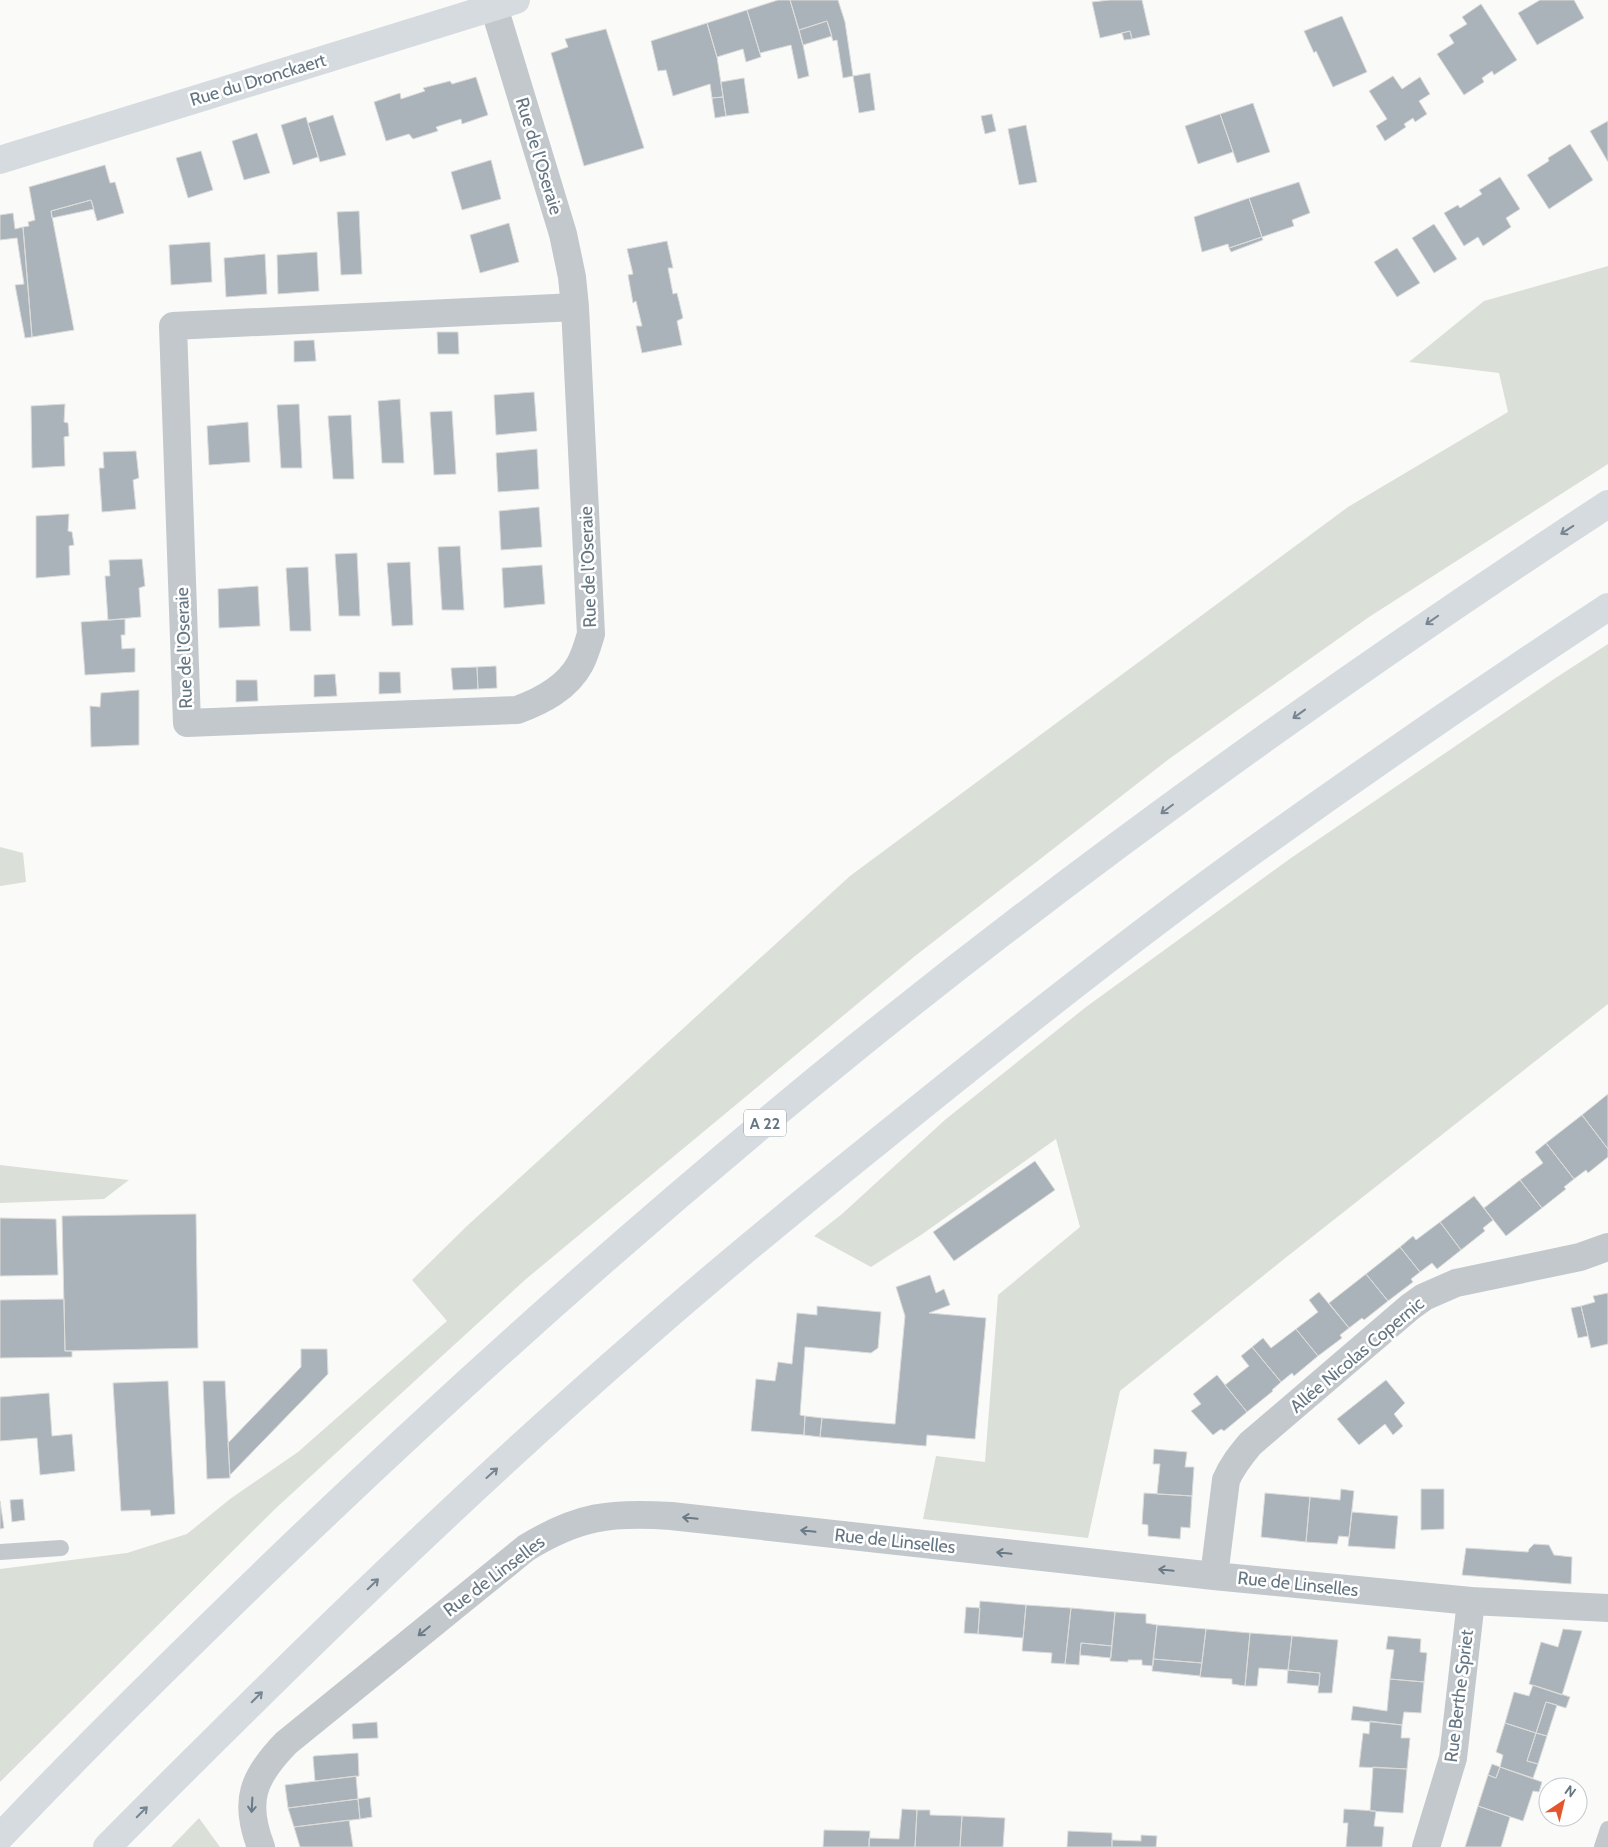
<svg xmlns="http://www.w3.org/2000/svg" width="1608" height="1847" font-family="Cabin,sans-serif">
<rect width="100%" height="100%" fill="#fafaf8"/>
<path fill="#dadfd7" d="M1608,266V464L1369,617L1169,759L915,956L526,1279L276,1508L0,1782V1569L127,1553L187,1534L230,1499L298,1452L447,1321L412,1280L468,1225L850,876L1348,507L1508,412L1499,373L1409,362L1484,301Z
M1608,644V1004L1284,1259L1120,1391L1088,1538L923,1519L936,1456L985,1462L998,1295L1080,1227L1056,1139L921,1235L871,1267L814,1236L842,1214L946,1119L1086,1007L1291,858L1554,679Z
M0,847L23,853L26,882L0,886Z
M0,1165L129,1180L104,1199L0,1203Z
M199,1818L220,1847H171Z"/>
<path fill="#aab3b9" stroke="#dcdcda" d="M778,0H790L803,45L809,76L798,79L791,45L760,53L747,10Z
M790,0H838L845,22L853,76L843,78L837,40L833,41L827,21L799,30Z
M1110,0H1142L1150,35L1132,39L1130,31L1100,38L1092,2Z
M1540,0H1574L1584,18L1537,45L1518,13Z
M1481,4L1517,60L1494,75L1492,71L1482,78L1484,82L1464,95L1437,54L1454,43L1449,35L1467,24L1462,17Z
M747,10L761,57L746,62L743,49L717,57L707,23Z
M1342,16L1367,72L1333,87L1316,51L1314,53L1304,31Z
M827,21L832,36L803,45L799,30Z
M707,23L717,57L723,97L712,98L710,84L673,96L666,70L658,71L651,41Z
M606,29L644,148L584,166L551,53L568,47L565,39Z
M1130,31L1132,39L1124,40L1122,33Z
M870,73L875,110L859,113L853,76Z
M1393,76L1402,89L1420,77L1430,94L1419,101L1427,114L1415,122L1413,118L1404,124L1406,127L1385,141L1376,126L1387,119L1369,91Z
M476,77L488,115L462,124L461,119L436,127L438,131L413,139L409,134L386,141L374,102L400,93L401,99L425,91L423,88L450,81L452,84Z
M744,78L749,113L726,116L721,82Z
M723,97L726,116L715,118L712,98Z
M1253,103L1270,152L1237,163L1220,114Z
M992,114L996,131L985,134L981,116Z
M1220,114L1233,152L1198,164L1185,126Z
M333,115L346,155L320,162L308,123Z
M306,117L318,157L293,165L281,125Z
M1608,121V162L1590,131Z
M1026,125L1037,182L1019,185L1008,129Z
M257,133L270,173L244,180L232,141Z
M1570,144L1593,180L1549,209L1527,175L1549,161L1548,158Z
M201,151L213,190L188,198L176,158Z
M491,160L501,199L462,210L451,172Z
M105,165L110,183L115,182L124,213L97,221L91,200L51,211L74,330L32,337L23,227L29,226L28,222L35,220L29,187Z
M1500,177L1520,209L1506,218L1511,227L1483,246L1478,237L1464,246L1444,213L1458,205L1460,208L1482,194L1479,190Z
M1299,182L1310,213L1292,220L1294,226L1262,237L1249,198Z
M1249,198L1262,237L1229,248L1228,244L1202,252L1194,217Z
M91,200L94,209L52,218L51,211Z
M359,211L362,274L341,275L337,212Z
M13,213L15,229L23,227L32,337L25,338L15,285L24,284L17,238L0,240V215Z
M509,223L519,262L480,273L470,235Z
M1434,224L1457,259L1434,273L1412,238Z
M1262,237L1263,240L1231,252L1229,248Z
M667,241L673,268H668L673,294L677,293L683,318L677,321L682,345L642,353L636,326H642L636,301L633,303L628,275L633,274L627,249Z
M210,242L212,282L171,285L169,245Z
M1397,248L1420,283L1397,297L1374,262Z
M317,252L319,291L278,294L277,255Z
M265,254L267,294L226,297L224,258Z
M437,332H458L459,354H438Z
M314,340L316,361L294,362V341Z
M534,392L537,431L496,435L494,395Z
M400,399L404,463H382L378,401Z
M65,404L64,422L68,423L69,436L64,437L65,466L32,468L31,406Z
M299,404L302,468H281L277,405Z
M452,411L456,474L434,475L430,412Z
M351,415L354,479H333L328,416Z
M248,422L250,462L209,465L207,426Z
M537,449L539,489L498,492L496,453Z
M136,451L139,478L133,480L136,509L102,512L99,468H104L103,452Z
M539,507L542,547L501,550L499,511Z
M69,514L68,531L72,532L74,545L69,546L70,575L36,578V516Z
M460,546L464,610H442L438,547Z
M357,553L360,616H339L335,554Z
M142,559L145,586L139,588L141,617L108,620L105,576H110L109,560Z
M410,562L413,625L392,626L387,563Z
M542,565L545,604L504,608L502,568Z
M308,567L311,631H290L286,568Z
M258,586L260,626L219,628L218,589Z
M125,619V635H121L122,649L135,648V672L85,675L81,622Z
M496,666L497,688L478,689L477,667Z
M477,667L478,689L453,690L451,668Z
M379,672H400L401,693L379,694Z
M335,674L337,696L314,697V675Z
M236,680H257L258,701L236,702Z
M139,690V745L91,747L90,706L100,707L101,693Z
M1608,1094V1149L1582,1115Z
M1582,1115L1608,1149V1157L1588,1173L1586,1170L1574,1179L1546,1143Z
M1546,1143L1574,1179L1564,1187L1566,1189L1542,1208L1520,1180L1543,1163L1535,1152Z
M1035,1161L1055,1190L954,1261L933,1232Z
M1520,1180L1542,1208L1506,1236L1484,1208Z
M1474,1196L1493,1220L1483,1228L1485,1231L1461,1250L1440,1222Z
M196,1214L198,1348L65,1351L62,1216Z
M0,1218L56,1219L58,1275L0,1276Z
M1440,1222L1461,1250L1437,1269L1432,1263L1420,1272L1400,1247L1413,1236L1416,1240Z
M1400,1247L1420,1272L1411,1279L1413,1282L1388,1301L1366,1274Z
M1366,1274L1388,1301L1364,1320L1362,1318L1349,1328L1329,1303Z
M930,1275L936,1293L944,1289L950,1305L929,1313L986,1318L975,1439L927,1435L926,1446L820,1437L822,1418L895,1424L905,1316L896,1287Z
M1319,1292L1349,1328L1340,1335L1342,1338L1318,1356L1296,1329L1318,1312L1309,1300Z
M1608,1293V1344L1591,1348L1581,1306L1595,1302L1593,1296Z
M64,1299L65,1351H72V1357L0,1358V1300Z
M817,1306L881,1312L878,1348L871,1353L805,1347L800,1415L805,1416L804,1435L751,1431L756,1379L775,1381L778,1362L792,1364L797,1313L817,1315Z
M1581,1306L1588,1336L1578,1338L1571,1308Z
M1296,1329L1318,1356L1294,1376L1292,1373L1281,1382L1252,1347L1263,1338L1271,1348Z
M1252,1347L1281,1382L1272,1390L1273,1391L1247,1412L1225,1385L1249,1366L1241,1356Z
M301,1349H327L328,1374L230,1475L228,1443L301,1367Z
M1217,1375L1247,1412L1224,1431L1221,1429L1213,1435L1191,1411L1201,1404L1193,1394Z
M1386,1380L1405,1403L1394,1414L1403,1426L1393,1435L1385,1424L1359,1445L1337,1419Z
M168,1381L175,1514L151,1516L150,1510L121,1511L113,1383Z
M203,1381H225L230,1478L207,1479Z
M49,1393L52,1436L72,1434L75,1471L40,1475L37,1438L0,1441V1397Z
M805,1416L822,1418L820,1437L804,1435Z
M1154,1449L1187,1452L1185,1467H1194L1192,1496L1157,1494L1160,1464H1153Z
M1341,1489L1354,1491L1349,1537L1339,1536L1337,1544L1306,1542L1310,1497L1340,1500Z
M1421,1489H1444V1529L1421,1530Z
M1144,1493L1192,1496L1190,1528L1181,1527L1180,1539L1148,1536V1525L1142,1524Z
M1265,1493L1310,1497L1306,1542L1261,1537Z
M23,1499L25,1520L12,1522L10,1500Z
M0,1501L4,1528L0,1529Z
M1352,1512L1398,1516L1395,1549L1348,1546Z
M1534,1544L1549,1545L1554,1555L1572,1557L1571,1584L1462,1575L1466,1548L1528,1552L1529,1549Z
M980,1601L1026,1605L1023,1638L978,1634Z
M1026,1605L1071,1608L1065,1664L1051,1663L1052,1653L1022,1651Z
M966,1607L980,1608L978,1634L964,1633Z
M1071,1608L1115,1612L1112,1646L1081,1643L1079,1665L1065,1664Z
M1115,1612L1146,1614V1623L1157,1625L1153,1666L1142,1665V1660H1128V1662L1110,1661Z
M1157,1625L1206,1629L1202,1663L1153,1659Z
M1206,1629L1250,1633L1245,1686L1232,1684V1679L1200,1677Z
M1563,1629L1582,1631L1562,1695L1529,1684L1541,1642L1558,1647Z
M1250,1633L1292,1636L1288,1670L1259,1668L1257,1686H1245Z
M1292,1636L1338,1640L1332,1693H1318L1320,1673L1288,1670Z
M1388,1636L1421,1639L1420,1652L1427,1653L1424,1682L1390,1679L1394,1650L1386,1649Z
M1081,1643L1112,1646L1111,1658L1080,1655Z
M1153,1659L1202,1663L1200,1676L1152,1671Z
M1288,1670L1320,1673L1319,1686L1287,1683Z
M1390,1679L1424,1682L1421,1713L1404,1712L1402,1725L1351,1720L1353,1706L1387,1711Z
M1533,1685L1570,1697L1566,1708L1546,1702L1536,1733L1505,1723L1514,1692L1529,1696Z
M1546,1702L1557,1705L1547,1736L1536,1733Z
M1370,1721L1402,1725L1401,1738H1410L1407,1769L1359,1767L1363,1733L1369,1734Z
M377,1722L378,1738L353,1739L352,1724Z
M1505,1723L1536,1733L1527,1761L1538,1764L1533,1778L1500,1767L1503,1755L1496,1752Z
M1536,1733L1547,1736L1538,1764L1527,1761Z
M358,1753L359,1776L315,1781L313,1757L314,1756Z
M1492,1764L1500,1767L1496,1778L1488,1775Z
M1373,1767L1407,1769L1403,1813L1370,1811Z
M1500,1767L1542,1782L1539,1792L1533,1791L1523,1821L1478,1806L1488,1775L1496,1778Z
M356,1776L358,1799L288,1808L285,1785Z
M370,1797L372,1817L360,1819L358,1799Z
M358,1799L360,1819L294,1827L288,1808Z
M1478,1806L1510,1817L1501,1847H1465Z
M902,1809L917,1810L915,1847H869V1838L899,1839Z
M1344,1809L1376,1811L1374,1826L1384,1827L1382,1847H1346L1348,1823H1343Z
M917,1810H930V1815L962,1816L960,1847H915Z
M962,1816L1005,1818L1003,1847H960Z
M349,1820L353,1847H300L294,1827Z
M824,1830L870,1831L869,1847H823Z
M1068,1831L1112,1833V1847H1067Z
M1141,1835L1157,1836L1156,1847H1112V1840L1141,1841Z"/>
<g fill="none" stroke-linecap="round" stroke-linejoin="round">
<path stroke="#c3c8cc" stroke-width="16" d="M0,1552L61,1548
M1602,1847L1608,1829"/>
<path stroke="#c3c8cc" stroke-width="28" d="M494,7L563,234L572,277L575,307L173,326L187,723L517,710C542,701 567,688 580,664C585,655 588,644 591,634L575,307
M1214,1576L1226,1480C1232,1466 1240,1456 1250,1444L1410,1307L1424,1297L1456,1283L1580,1257L1608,1247
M261,1847C243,1801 253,1777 286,1743L526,1548C578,1516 610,1512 671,1516L1214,1576L1471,1601L1608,1608
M1426,1847L1453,1758L1471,1601"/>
<path stroke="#d6dbdf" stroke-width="28" d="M0,160L516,0"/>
<path stroke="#d6dbdf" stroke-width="28" d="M0,1837C87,1745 177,1657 268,1569C457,1387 654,1211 858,1046C1099,852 1350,673 1608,504
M107,1847C280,1673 455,1501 640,1340C718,1271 799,1205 881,1139C992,1049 1105,959 1221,874C1348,782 1477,693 1608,607"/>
</g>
<defs><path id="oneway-shaft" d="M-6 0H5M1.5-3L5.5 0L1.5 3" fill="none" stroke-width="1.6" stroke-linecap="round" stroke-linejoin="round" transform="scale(1.25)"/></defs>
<g stroke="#768591">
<use href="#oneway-shaft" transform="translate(1567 530) rotate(147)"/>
<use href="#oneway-shaft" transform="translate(1432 620) rotate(145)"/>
<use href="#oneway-shaft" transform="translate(1299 714) rotate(144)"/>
<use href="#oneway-shaft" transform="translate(1167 809) rotate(143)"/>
<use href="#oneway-shaft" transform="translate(492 1473) rotate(-42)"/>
<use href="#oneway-shaft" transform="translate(373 1584) rotate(-44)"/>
<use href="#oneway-shaft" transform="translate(257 1697) rotate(-45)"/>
<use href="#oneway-shaft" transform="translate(142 1812) rotate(-45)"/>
</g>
<g stroke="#6a7a87">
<use href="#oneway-shaft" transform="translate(690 1518) rotate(-174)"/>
<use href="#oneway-shaft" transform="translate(808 1531) rotate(-174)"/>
<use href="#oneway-shaft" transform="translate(1004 1553) rotate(-174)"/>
<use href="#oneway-shaft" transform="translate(1166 1570) rotate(-174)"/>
<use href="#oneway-shaft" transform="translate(424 1631) rotate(141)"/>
<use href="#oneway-shaft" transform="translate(252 1805) rotate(93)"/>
</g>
<g text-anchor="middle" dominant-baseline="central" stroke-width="5" stroke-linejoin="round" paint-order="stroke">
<rect fill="#fff" stroke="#939fa8" stroke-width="1" x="744" y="1109.5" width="42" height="27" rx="4"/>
<g font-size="16" font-weight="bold" fill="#657683">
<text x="765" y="1123">A 22</text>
</g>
<g font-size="18" fill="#657683" stroke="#fff">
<text transform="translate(258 80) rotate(-17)">Rue du Dronckaert</text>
<text transform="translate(539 156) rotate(73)">Rue de l'Oseraie</text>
<text transform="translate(588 567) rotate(-92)">Rue de l'Oseraie</text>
<text transform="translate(184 648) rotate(-92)">Rue de l'Oseraie</text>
<text transform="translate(1357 1355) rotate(-40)">Allée Nicolas Copernic</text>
<text transform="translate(895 1541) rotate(6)">Rue de Linselles</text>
<text transform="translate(494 1576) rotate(-37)">Rue de Linselles</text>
<text transform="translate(1298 1584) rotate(6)">Rue de Linselles</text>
<text transform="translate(1459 1696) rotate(-83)">Rue Berthe Spriet</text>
</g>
</g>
<g transform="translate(1563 1802) rotate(35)"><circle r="24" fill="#ffffff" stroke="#c1c8cd"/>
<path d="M0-4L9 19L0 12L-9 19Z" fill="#e4572e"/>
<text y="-8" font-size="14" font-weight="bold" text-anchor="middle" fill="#657683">N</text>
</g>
</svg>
